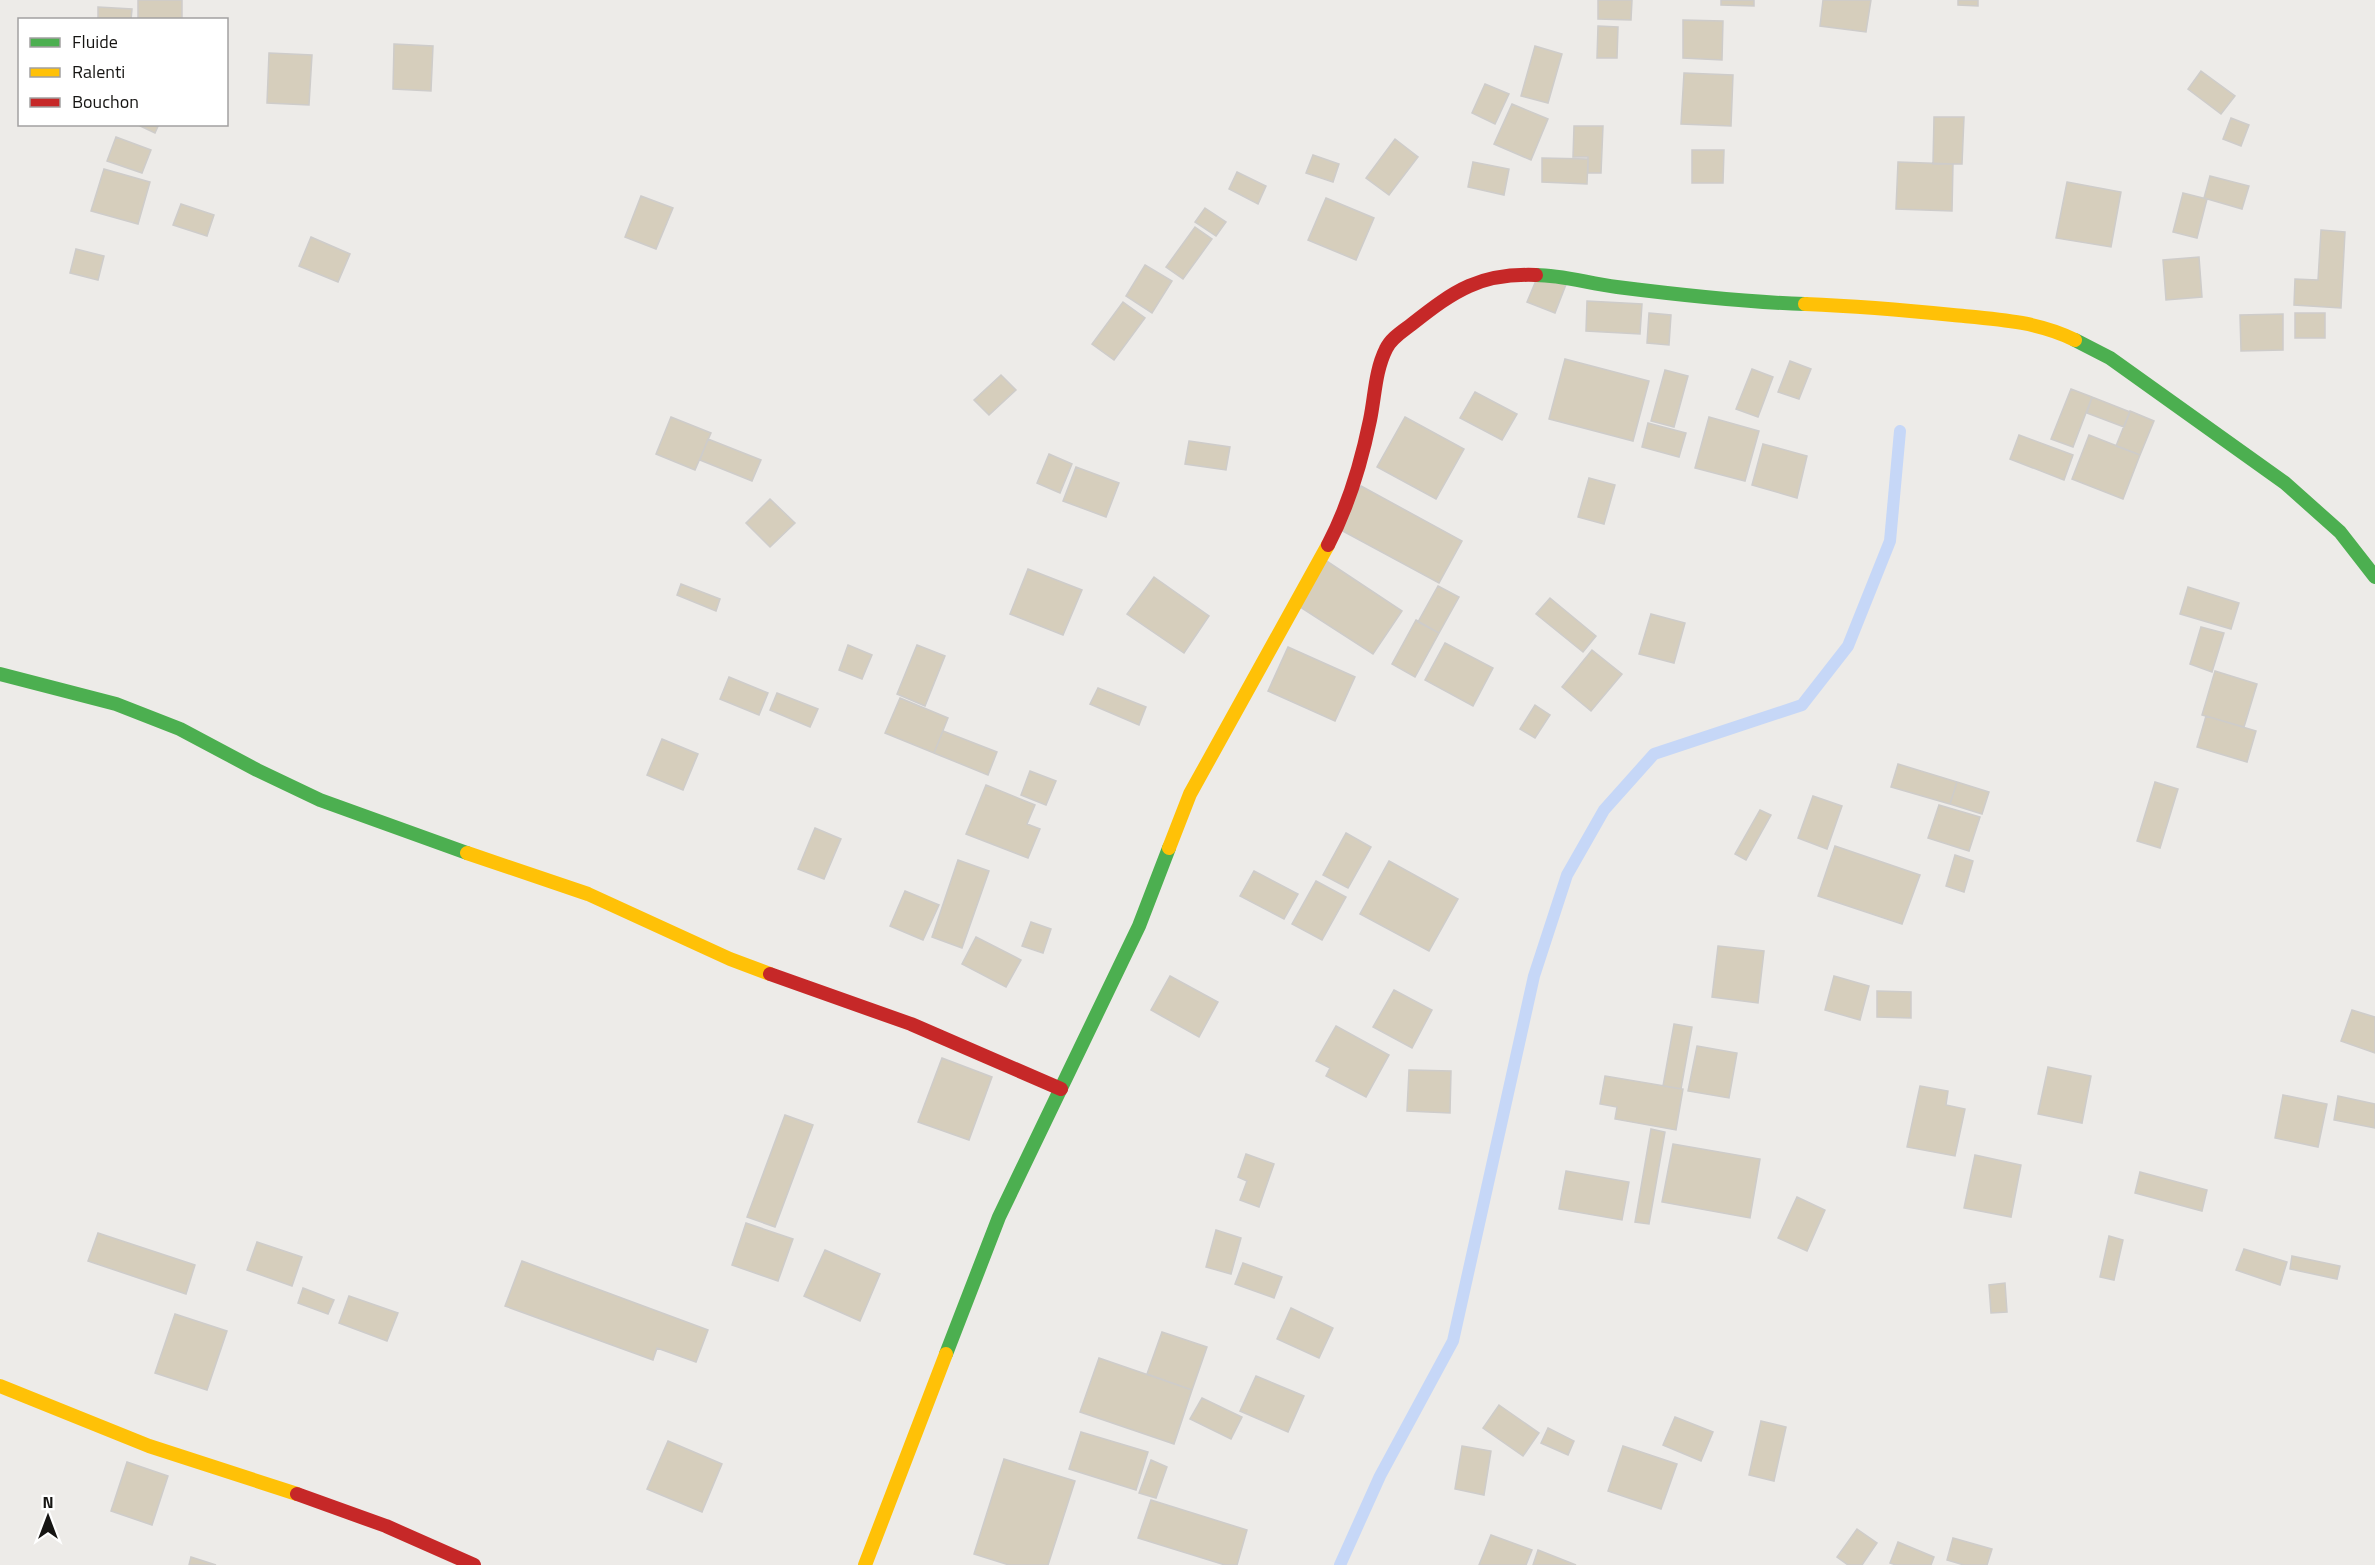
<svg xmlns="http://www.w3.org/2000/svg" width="2375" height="1565" font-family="'Titillium Web',sans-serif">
<rect width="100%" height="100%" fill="#edebe8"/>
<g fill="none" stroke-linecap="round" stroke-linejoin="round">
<path stroke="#c6d7f7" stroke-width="12" d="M1340,1565L1380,1476L1453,1341L1534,976L1567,875L1604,810L1654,754L1802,705L1848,646L1890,541L1900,431"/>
</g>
<path fill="#d6cebc" stroke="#ceccca" stroke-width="1.5" d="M138,0H182V20H138Z
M1598,0H1632L1631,20L1598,19Z
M1721,0H1754V6L1721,5Z
M1823,0H1871L1866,32L1820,26Z
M1958,0H1978V6L1958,5Z
M98,7L132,9L131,20H98Z
M1683,20L1723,21L1722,60L1683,58Z
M1598,26L1618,27L1617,58H1597Z
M394,44L433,46L431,91L393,89Z
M1535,46L1562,54L1548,103L1521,96Z
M269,53L312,55L309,105L267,103Z
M2201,71L2235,96L2221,114L2188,89Z
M1684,73L1733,75L1731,126L1681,124Z
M1485,84L1509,94L1495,124L1472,113Z
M1512,104L1548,119L1531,160L1494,144Z
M1934,117H1964L1962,164H1933Z
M2231,118L2249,125L2241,146L2223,139Z
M136,124H159L155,133Z
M1574,126H1603L1601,173H1588V157H1573Z
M116,137L151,150L142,173L107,161Z
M1395,139L1418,157L1389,195L1366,178Z
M1692,150H1724L1723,183H1692Z
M1313,155L1339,164L1333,182L1306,173Z
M1542,158L1588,159L1587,184L1542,182Z
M1473,162L1509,169L1504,195L1468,187Z
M1898,162L1953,164L1952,211L1896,209Z
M104,169L150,182L138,224L91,211Z
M1237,172L1266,186L1258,204L1229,189Z
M2210,176L2249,186L2242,209L2204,198Z
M2067,182L2121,192L2111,247L2056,238Z
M2183,193L2207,199L2197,238L2173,232Z
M641,196L673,208L656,249L625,237Z
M1326,198L1374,218L1356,260L1308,240Z
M181,204L214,215L207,236L173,225Z
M1205,208L1226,222L1216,236L1195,222Z
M1195,227L1212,239L1183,279L1166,267Z
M2321,230L2345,232L2341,308L2294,305L2295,279L2318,280Z
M311,237L350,254L338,282L299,266Z
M76,249L104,256L98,280L70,273Z
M2199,257L2202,297L2166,300L2163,260Z
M1145,265L1172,281L1152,313L1126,296Z
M1540,271L1567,282L1555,313L1527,302Z
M1587,301L1642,304L1640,334L1586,331Z
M1123,302L1145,318L1114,360L1092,344Z
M1649,313L1671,315L1669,345L1647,343Z
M2295,313H2325V338H2295Z
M2283,314V350L2241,351L2240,315Z
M1565,359L1649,381L1633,441L1549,419Z
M1790,361L1811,369L1799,399L1778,392Z
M1752,369L1773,377L1758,417L1736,409Z
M1665,370L1688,376L1674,427L1651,421Z
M1001,375L1016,390L989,415L974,400Z
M2071,389L2092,397L2073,447L2051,439Z
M1475,392L1517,414L1502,440L1460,418Z
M2092,397L2130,412L2124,427L2087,413Z
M2130,411L2154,421L2140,455L2116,446Z
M671,417L711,433L695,470L656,454Z
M1405,417L1464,449L1436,499L1377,467Z
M1709,417L1759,431L1745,481L1695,468Z
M1648,423L1686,433L1679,457L1642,447Z
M2019,435L2073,455L2064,480L2010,459Z
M2089,435L2140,455L2123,499L2072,479Z
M708,439L761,460L752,481L700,460Z
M1189,441L1230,447L1226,470L1185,464Z
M1763,444L1807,456L1797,498L1752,485Z
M1049,454L1072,464L1060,493L1037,483Z
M1076,467L1119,483L1106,517L1063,501Z
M1589,478L1615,485L1604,524L1578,517Z
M1361,486L1462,541L1439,583L1337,528Z
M770,499L795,523L770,547L746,523Z
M1325,560L1402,611L1373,654L1297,605Z
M1028,569L1082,590L1063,635L1010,614Z
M1154,577L1209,616L1184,653L1127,614Z
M681,584L720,599L716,611L677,595Z
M1438,586L1459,597L1439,633L1418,622Z
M2188,587L2239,603L2231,629L2180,614Z
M1550,598L1596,636L1583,652L1536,614Z
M1651,614L1685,623L1674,663L1639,654Z
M1416,620L1439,633L1415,677L1392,664Z
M2201,627L2224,633L2212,672L2190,664Z
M1445,643L1493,668L1473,706L1425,680Z
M848,645L872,655L862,679L839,670Z
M917,645L945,656L925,706L897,694Z
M1288,647L1355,677L1335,721L1268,691Z
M1592,650L1622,674L1591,711L1562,687Z
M2215,671L2257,684L2244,727L2202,715Z
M729,677L768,693L759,715L720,699Z
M1098,688L1146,707L1139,725L1090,704Z
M777,693L818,709L810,727L770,710Z
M900,698L948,718L934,753L885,733Z
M1535,705L1550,715L1535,738L1520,729Z
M2206,716L2256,731L2247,762L2197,747Z
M943,731L997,752L988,775L934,753Z
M662,739L698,754L683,790L647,775Z
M1898,764L1957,782L1950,804L1891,787Z
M1030,771L1056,781L1046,805L1021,795Z
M1957,782L1989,792L1982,814L1950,804Z
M2155,782L2178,789L2160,848L2137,841Z
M986,785L1035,805L1027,824L1040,829L1028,858L966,834Z
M1813,796L1842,806L1827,849L1798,838Z
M1939,805L1980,817L1969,851L1928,838Z
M1760,810L1771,815L1746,860L1735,854Z
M815,828L841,839L824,879L798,869Z
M1346,833L1371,847L1348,888L1323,875Z
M1835,846L1920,875L1902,924L1818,896Z
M1955,855L1973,861L1964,892L1946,886Z
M958,860L989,871L962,948L932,937Z
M1389,861L1458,899L1429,951L1360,914Z
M1254,871L1298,894L1284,919L1240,896Z
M1316,881L1346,897L1322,940L1292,924Z
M905,891L939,905L923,940L890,926Z
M1031,922L1051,929L1043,953L1022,946Z
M976,937L1021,960L1006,987L962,964Z
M1718,946L1764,951L1758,1003L1712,997Z
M1170,976L1218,1002L1199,1037L1151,1010Z
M1834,976L1869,986L1860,1020L1825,1010Z
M1394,990L1432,1010L1412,1048L1373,1027Z
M1877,991L1911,992V1018L1877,1017Z
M2352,1010L2375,1017V1053L2341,1041Z
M1674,1024L1692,1027L1681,1089L1663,1086Z
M1336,1026L1389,1055L1366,1097L1326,1076L1330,1068L1316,1061Z
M1697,1046L1737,1053L1729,1098L1688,1091Z
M942,1058L992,1077L969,1140L918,1122Z
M2048,1067L2091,1076L2082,1123L2038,1114Z
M1409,1070L1451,1071L1450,1113L1407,1111Z
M1605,1076L1683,1089L1676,1130L1615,1119L1617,1107L1600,1104Z
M1920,1086L1948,1091L1946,1105L1965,1109L1955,1156L1907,1147Z
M2283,1095L2327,1104L2318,1147L2275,1138Z
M2338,1096L2375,1104V1128L2334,1120Z
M785,1115L813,1125L775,1227L747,1217Z
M1651,1129L1665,1132L1649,1224L1635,1222Z
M1673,1144L1760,1159L1750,1218L1662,1202Z
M1246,1154L1274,1164L1259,1207L1240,1200L1247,1181L1238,1177Z
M1975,1155L2021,1165L2011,1217L1964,1208Z
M1566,1171L1629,1182L1622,1220L1559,1209Z
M2140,1172L2207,1190L2202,1211L2135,1193Z
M1797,1197L1825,1210L1807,1251L1778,1238Z
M746,1223L793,1239L778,1281L732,1265Z
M1216,1230L1241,1238L1231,1274L1206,1267Z
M98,1233L195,1265L186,1294L88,1261Z
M2109,1236L2123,1240L2114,1280L2100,1277Z
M257,1242L302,1257L292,1286L247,1270Z
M2244,1249L2287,1262L2280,1285L2236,1270Z
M825,1250L880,1274L860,1321L804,1296Z
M2292,1256L2340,1266L2337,1279L2290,1269Z
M522,1261L708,1330L696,1362L657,1348L653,1360L505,1306Z
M1243,1263L1282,1277L1274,1298L1235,1284Z
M2005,1283L2007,1312L1991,1313L1989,1285Z
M303,1288L334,1300L328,1314L298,1303Z
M349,1296L398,1313L387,1341L339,1323Z
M1291,1308L1333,1328L1319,1358L1277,1339Z
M175,1314L227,1331L207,1390L155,1373Z
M1162,1332L1207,1347L1192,1390L1147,1374Z
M1099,1358L1192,1390L1174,1444L1080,1412Z
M1256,1376L1304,1396L1288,1432L1240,1411Z
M1202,1398L1242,1417L1231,1439L1190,1419Z
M1499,1405L1539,1433L1523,1456L1483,1428Z
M1675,1417L1713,1432L1701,1461L1663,1445Z
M1761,1421L1786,1427L1774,1481L1749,1475Z
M1548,1428L1574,1441L1568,1455L1541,1443Z
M1081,1432L1148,1452L1136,1490L1069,1469Z
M668,1441L722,1464L702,1512L647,1489Z
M1462,1446L1491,1451L1484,1495L1455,1489Z
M1623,1446L1677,1464L1661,1509L1608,1491Z
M1004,1459L1075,1481L1048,1565H1009L974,1554Z
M1151,1460L1167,1467L1156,1498L1139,1493Z
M127,1462L168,1476L152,1525L111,1511Z
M1151,1500L1247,1530L1237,1565H1225L1138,1538Z
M1857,1529L1877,1543L1862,1565H1848L1837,1557Z
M1491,1535L1532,1550L1526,1565H1479Z
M1953,1538L1992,1549L1987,1565H1964L1947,1560Z
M1898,1542L1934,1557L1931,1565H1896L1890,1563Z
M1538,1550L1576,1565H1533Z
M191,1557L216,1565H189Z"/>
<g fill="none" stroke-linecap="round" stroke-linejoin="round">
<path stroke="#4caf50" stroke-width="14" d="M1536,275C1563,275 1590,284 1617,287C1680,295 1742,302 1805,304
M2075,340L2110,358L2285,483L2340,532L2375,577
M0,674L116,704L180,729L257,770L320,800L467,853
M946,1354L999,1217L1139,926L1169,848"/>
<path stroke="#ffc107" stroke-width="14" d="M1805,304C1855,306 1904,310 1953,315C1995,319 2037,321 2075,340
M1169,848L1190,794L1328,545
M467,853L588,894L730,959L770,974
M0,1386L149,1446L297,1494
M865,1565L946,1354"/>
<path stroke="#c62828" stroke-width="14" d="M1328,545C1349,505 1361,464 1370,420C1375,396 1375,371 1386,349C1391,338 1403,331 1412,324C1455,290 1480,273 1536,275
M770,974L911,1024L1061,1089
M297,1494L386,1526L474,1565"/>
</g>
<rect x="18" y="18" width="210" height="108" fill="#ffffff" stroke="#a2a1a1" stroke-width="1.5"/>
<rect x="30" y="38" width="30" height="9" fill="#4caf50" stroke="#a2a1a1" stroke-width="1.5"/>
<text x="72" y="48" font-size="18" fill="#161513">Fluide</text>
<rect x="30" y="68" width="30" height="9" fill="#ffc107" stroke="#a2a1a1" stroke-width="1.5"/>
<text x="72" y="78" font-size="18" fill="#161513">Ralenti</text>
<rect x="30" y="98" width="30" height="9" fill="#c62828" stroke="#a2a1a1" stroke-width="1.5"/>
<text x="72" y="108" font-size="18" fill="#161513">Bouchon</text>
<g transform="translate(48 1517)" stroke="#ffffff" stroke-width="4.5" paint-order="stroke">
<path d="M0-4.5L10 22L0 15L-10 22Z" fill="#161513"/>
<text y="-9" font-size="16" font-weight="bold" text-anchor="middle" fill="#161513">N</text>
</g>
</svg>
